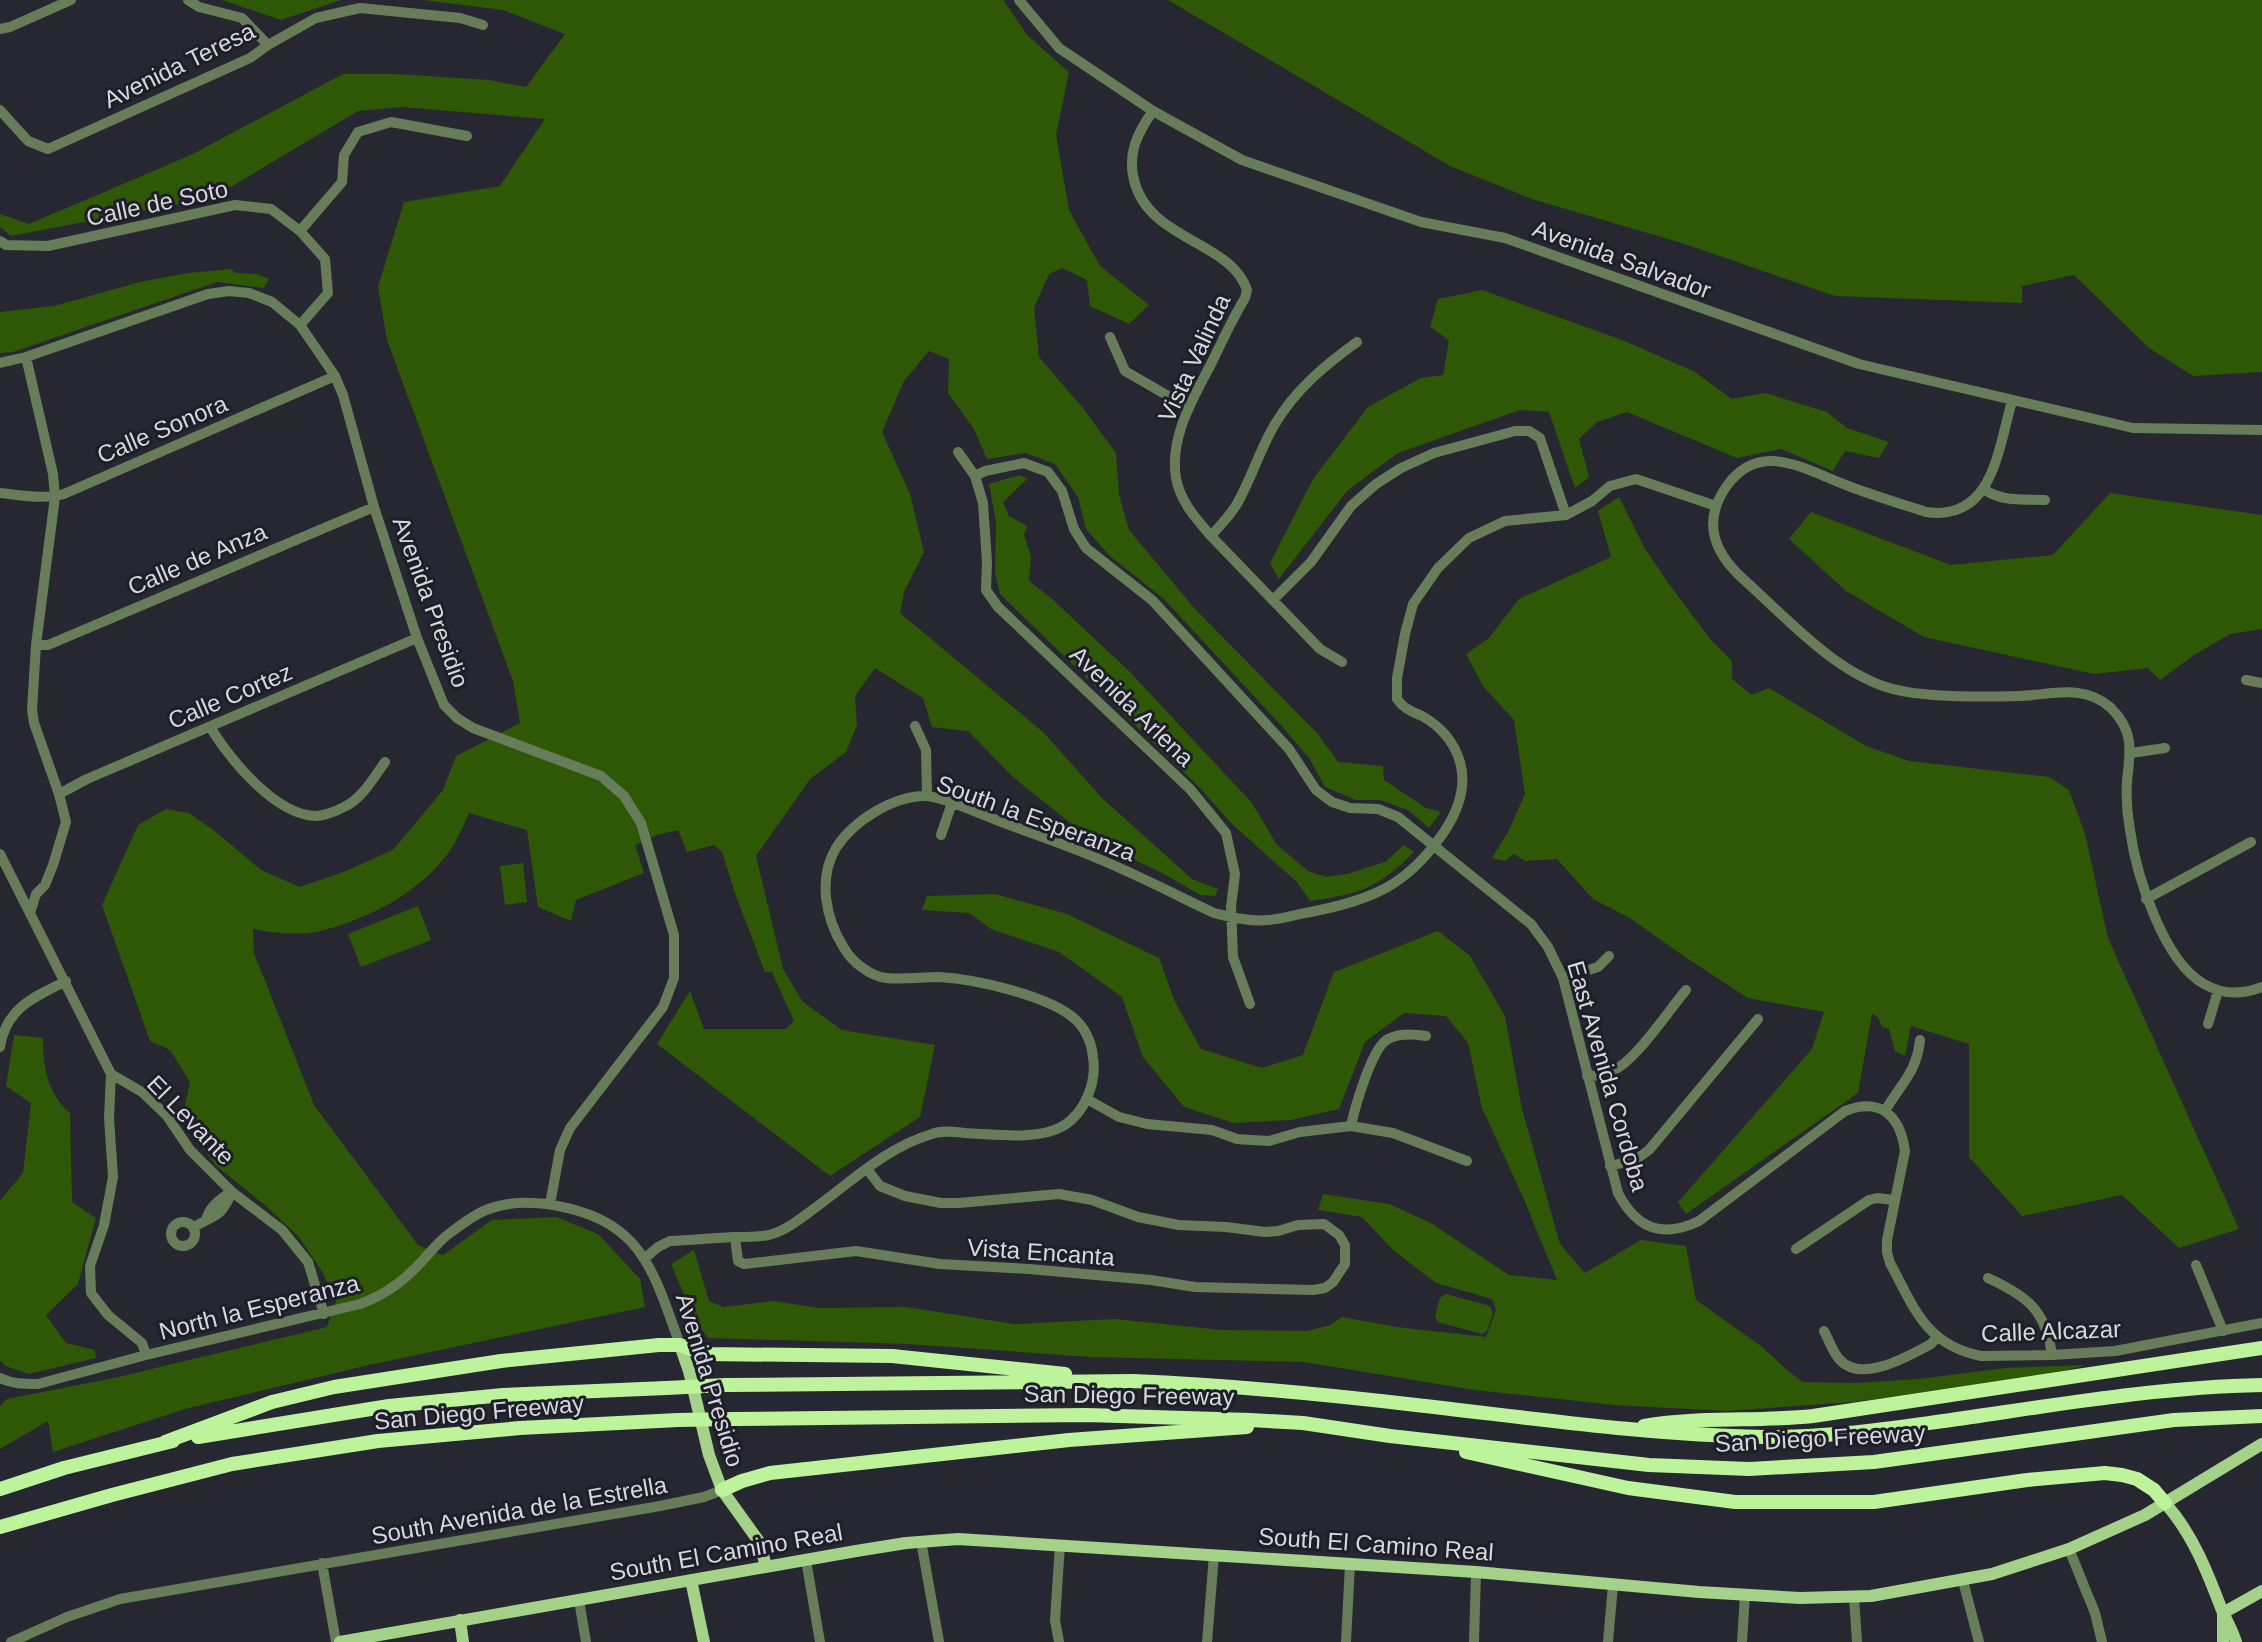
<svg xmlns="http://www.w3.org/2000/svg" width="2262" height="1642" font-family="Arial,sans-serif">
<rect width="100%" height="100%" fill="#272732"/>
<path fill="#2e5805" d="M222,0H341L281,20Z
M423,0H1003L1028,36L1069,72L1056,135L1069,210L1100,266L1149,305L1129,324L1090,306L1087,280L1062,268L1049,274L1034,308L1039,357L1082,407L1116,453L1119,495L1129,530L1196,610L1317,733L1338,762L1383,766L1384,780L1426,808L1441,812L1429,828L1408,810L1380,800H1356L1325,787L1309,758L1280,724L1164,599L1110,556L1086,529L1078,497L1055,464L1026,453L987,459L974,429L948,393L949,359L929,351L904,381L882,432L910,494L924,552L904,592L900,613L1043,732L1103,799L1192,879L1218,889L1215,896L1200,895L1164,874L1099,843L1069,822L1013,777L968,731L932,727L923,698L875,668L855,696L857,725L846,752L810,779L756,856L783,969L803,1002L842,1030L935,1045L920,1117L830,1176L657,1044L690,991L704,1029H786L794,1021L772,972H765L736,896L722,852L714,845L687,852L678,830L657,835L635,845L644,873L576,900L571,921L538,907L527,830L469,813C464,824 459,836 453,846C425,890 370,919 320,931C298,936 275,933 253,929L254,953L314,1105L418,1245L443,1255L492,1220L556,1217L598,1234L640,1279L645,1307L369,1365L185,1409L53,1452L48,1421L0,1449V1406L7,1399L114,1378L327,1327L336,1301L323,1273L299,1237L265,1205L215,1165L182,1119L190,1082L170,1050L150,1041L102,905L138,825L166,809L189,813L216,832L261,870L300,887L346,871L393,850L443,790L456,756L520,723L513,681L387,340L378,287L404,202L500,186L545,119L402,107L358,111L214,197L11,236L0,227V214L29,224L191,155L343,74H396L489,80L526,87L565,34L503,10Z
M1168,0H2262V372L2193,376L2149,348L2074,275L2022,286V303L1835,296L1685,244L1532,199L1450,166Z
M232,269L235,273L257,274L269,279L264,288L217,282L13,352L0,353V312L54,306L140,282L188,273Z
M1482,290L1625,341L1695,372L1732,399L1765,393L1827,412L1847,428L1889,442L1879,458L1845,451L1833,471L1781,449L1737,458L1627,412L1597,422L1579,439L1589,477L1575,488L1549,412L1520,410L1398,453L1347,491L1279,579L1270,563L1313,479L1368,407L1421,378L1443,375L1449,340L1430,327L1438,299Z
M1020,475L1027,479L1003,502L1009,516L1027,526L1024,535L1031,556L1029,581L1051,598L1129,671L1252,803L1277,845L1308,871L1326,877L1347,874L1385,862L1404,845L1414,852C1377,889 1360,894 1310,901L1297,882L1232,824L1200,788L1000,594L995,573L996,522L989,484Z
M2110,493L2262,515V629L2230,634L2194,655L2160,680L2148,668L2094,674L1924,637L1846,591L1789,539L1811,512L1951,565L2053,555Z
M1619,497L1644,547L1669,584L1710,639L1732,661V679L1752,695L1769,688L1866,746L1909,761L2049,777L2069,790L2085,834L2108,938L2239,1229L2179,1248L2122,1195L2022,1216L1969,1157V1044L1911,1026L1905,1056L1895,1051L1889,1029L1882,1027L1878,1017L1872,1014L1858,1093L1686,1214L1678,1202L1812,1049L1824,1012L1748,998L1685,957L1630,918L1593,899L1557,859L1525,861L1514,854L1505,861L1492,858L1508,832L1525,794L1514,720L1483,686L1466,654L1489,638L1519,599L1611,557L1598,511Z
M523,863L527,902L505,905L500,866Z
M995,894L1067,914L1159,958L1175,1002L1201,1049L1262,1068L1303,1055L1334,972L1438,931L1470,956L1505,1016L1522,1109L1560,1244L1585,1273L1641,1240L1686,1246L1696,1300L1761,1346L1787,1370L1803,1382L1856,1383L1919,1379L2006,1368L2086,1365L2048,1375L1853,1402L1727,1411L1615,1405L1475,1390L1304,1362L1090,1357L909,1344L708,1338L696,1322L671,1264L694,1250L709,1301L723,1307L774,1301L818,1308L906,1307L1014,1324L1115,1319L1222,1330L1307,1331L1330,1325L1342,1317L1397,1327L1486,1337L1496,1310L1492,1299L1436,1283L1393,1250L1362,1217L1318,1210L1323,1194L1389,1204L1431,1223L1509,1275L1557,1280L1523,1197L1482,1108L1468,1043L1446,1016L1404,1013L1365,1042L1339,1109L1291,1120L1234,1123L1184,1107L1143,1057L1122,997L1059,952L991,929L969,913L922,910L927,896Z
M418,906L431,940L361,967L348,934Z
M14,1035L43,1038C43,1067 47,1093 70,1113L72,1202L96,1218L78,1284L46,1315L66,1343L95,1350L96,1358L29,1374L5,1366L0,1360V1201L23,1173L31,1103L6,1086Z
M1446,1294L1490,1306L1493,1313L1487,1331L1482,1334L1438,1322L1435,1316L1440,1298Z"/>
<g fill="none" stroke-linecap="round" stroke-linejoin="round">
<path stroke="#677d5a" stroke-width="10" d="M188,0L199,7L242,18L268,45
M1019,0L1059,48L1153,111L1242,160L1421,222L1505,238L1859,364L2133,428L2262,430
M0,29L10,27L71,0
M0,110L28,141L48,149L250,58L268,45L316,18L360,8L460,18L483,25
M1153,111C1138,132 1127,153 1134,180C1148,240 1231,241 1247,290L1245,298C1233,318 1223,339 1213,360C1195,396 1169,435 1176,478C1180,501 1196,519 1211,536L1320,649L1342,662
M300,231L342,182L344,155L358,132L391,122L467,136
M0,241L6,245L48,246L235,205L271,209L300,231L325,259L328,293L300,325
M1110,337L1125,371L1189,408
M26,357L53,474L55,497L36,645L32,710L34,723L59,794L66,822L53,865L45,885L36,894L30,913
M0,363L26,357L208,294L229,291L249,293L272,302L300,325L335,376L343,395L374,507L417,638L444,705L457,718L473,728L601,776L624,796L641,823L674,935V978L663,1007L570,1128L560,1150L550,1204
M2012,401C1998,449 1993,522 1926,512C1901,504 1875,496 1851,487C1808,472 1761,437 1726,487C1702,522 1714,552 1742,578C1785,616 1831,669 1886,687C1918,698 1984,697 2019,696C2051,695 2084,683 2111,708C2135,732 2130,752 2127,781C2126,797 2127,814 2130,830C2136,874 2163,961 2204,984C2223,995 2242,995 2262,987
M958,452L975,476L983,503L987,562L986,590L998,607L1190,789L1226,833L1235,874L1231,907L1233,957L1250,1004
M975,476L985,471L1024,463L1048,472L1062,491L1074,529L1086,548L1152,600L1289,749L1316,790L1332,802L1350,808L1378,809L1398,817L1531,924L1548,947L1563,978L1618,1193C1636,1228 1662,1239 1699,1221L1845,1111C1880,1097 1900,1115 1905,1151L1887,1240V1252L1890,1263C1914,1307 1925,1345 1981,1356L2052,1355L2115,1351L2262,1323
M1984,489C2000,502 2025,499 2045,500
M0,493C21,495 44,500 64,494L335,376
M1211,536C1220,525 1232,514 1238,502C1252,477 1260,449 1275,424C1296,389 1325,365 1357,342
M1273,600L1311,562L1351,506L1376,484L1401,468L1434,453L1515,431H1529L1540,438L1566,515
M36,645H48L374,507
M2246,680L2262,683
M915,726L926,750L927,796
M210,727C230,759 274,814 315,816C323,816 337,811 344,807C362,799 374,777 385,762
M2131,753L2165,748
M59,794L87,779L417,638
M941,835L952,803
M0,854L111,1074L142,1092L167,1116L190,1150L232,1192L282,1230L308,1262L324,1314
M2146,899L2251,842
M1563,978L1598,967L1609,956
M2208,1024L2218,991
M0,1047C6,1008 34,997 66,981
M111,1074L109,1118L113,1177L104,1225L90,1266L91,1293L108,1315L142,1343L146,1355
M1587,1076C1596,1076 1604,1075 1612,1071C1635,1062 1669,1010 1686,990
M1087,1099L1119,1117L1147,1124L1212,1130L1237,1139L1251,1140L1269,1141L1300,1132L1351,1126L1393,1133L1467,1161
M1885,1111C1900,1085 1917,1072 1920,1040
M1351,1126C1355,1107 1372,1047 1388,1039C1399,1033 1414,1034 1426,1036
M1610,1166L1635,1160L1649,1150L1758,1019
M206,1220C209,1207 220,1199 231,1192
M171 1234a12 12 0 1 1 24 0a12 12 0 1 1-24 0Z
M194,1227C217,1213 220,1219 232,1192
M735,1237L738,1261L744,1264L856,1251L940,1264L1029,1269L1151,1280L1195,1287L1313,1290L1325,1288L1333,1282L1345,1264V1245L1339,1235L1324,1224L1298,1225L1278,1231L1265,1232L1226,1227L1179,1225L1138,1217L1092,1200L1059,1194L959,1203H941L905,1196L880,1186L867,1169
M1796,1249L1869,1200L1877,1198L1894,1200
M644,1259L658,1247L670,1241C692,1240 714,1238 736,1237C747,1237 759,1237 769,1235C786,1231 801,1218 815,1208C852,1181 887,1147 932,1134C942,1130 954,1132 965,1133C993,1134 1038,1141 1063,1126C1085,1113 1097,1082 1093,1057C1092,1044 1086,1030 1077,1021C1052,996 975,979 939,977C922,977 904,980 886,978C870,976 852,962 844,948C825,918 818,878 836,848C853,821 893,796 925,796C942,796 977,813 994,819C1027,832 1061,843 1094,857C1134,873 1174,894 1214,913C1231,917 1251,922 1269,920C1283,919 1297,914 1311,912C1373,899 1407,886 1444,832C1458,811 1467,787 1460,762C1454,742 1440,726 1422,716C1411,711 1404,709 1397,699V678L1405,634L1413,604L1438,568L1469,538L1505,521L1566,515L1592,501L1610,486L1636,479L1716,506
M2196,1265L2223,1331
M1988,1278C2027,1296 2046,1310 2052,1355
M1824,1331C1829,1340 1833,1353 1840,1360C1862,1384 1910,1355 1931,1344L1937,1337
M0,1378C12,1384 24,1384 38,1384L146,1355L360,1304C387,1294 405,1280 424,1259C432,1250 440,1240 450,1233C461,1225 473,1215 486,1210C526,1194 593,1207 625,1236C654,1261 667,1310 680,1345
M921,1541L939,1642
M2069,1549L2095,1613L2102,1642
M806,1560L820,1642
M322,1563L336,1642
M1963,1581L1979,1642
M1854,1597L1857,1642
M579,1600L586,1642
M11,1642L67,1617L120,1599L660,1506L704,1497L722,1490
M1059,1642L1055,1620L1060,1545
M1207,1642L1214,1555
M1346,1642L1350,1564
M1474,1642L1476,1572
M1608,1642L1613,1585
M1742,1642L1745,1595"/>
<path stroke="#a4d289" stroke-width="12" d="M680,1345L689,1371L709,1455L722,1490L760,1543L766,1567
M2165,1503C2192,1533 2207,1571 2221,1608C2226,1620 2232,1629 2236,1642
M691,1580L704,1642
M2223,1613L2262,1591
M460,1620L463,1642
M340,1642L856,1551L906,1543L958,1539L1476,1572L1699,1592L1800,1598L1871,1596L1992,1574L2069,1549L2145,1515L2262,1444
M2223,1642V1613"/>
<path stroke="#bdf49b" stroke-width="14" d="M726,1385L1133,1381C1228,1385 1322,1394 1416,1405C1532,1418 1647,1435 1764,1437C1825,1438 1885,1429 1944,1421C2050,1406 2155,1387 2262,1385
M735,1419L1087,1415L1250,1420L1303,1423L1390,1436L1649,1465L1749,1469L1874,1462L2174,1420L2262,1416
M1644,1426C1700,1416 1756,1422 1813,1416L2262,1348
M198,1437L389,1406L503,1395L666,1388
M165,1442L272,1402L334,1387L501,1361L659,1345H680L705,1354L892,1356L1065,1374
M1466,1452L1628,1488L1735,1502H1874L2027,1480L2105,1473L2122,1475L2137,1479L2154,1490L2165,1503
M0,1489L64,1468L173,1441
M722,1490L742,1481L770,1473L1069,1440L1247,1427
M0,1527L112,1495L232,1464L378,1441L520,1428L678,1420"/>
<path stroke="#bdf49b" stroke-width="14" d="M666,1388L726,1385
M678,1420L735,1419"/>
</g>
<g text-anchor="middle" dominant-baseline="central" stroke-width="6" stroke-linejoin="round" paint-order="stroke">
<g font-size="24" fill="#d7d7de" stroke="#1d1e28">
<text transform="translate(179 65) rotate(-26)">Avenida Teresa</text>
<text transform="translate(157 203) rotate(-12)">Calle de Soto</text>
<text transform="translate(1622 259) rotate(20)">Avenida Salvador</text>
<text transform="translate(1194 358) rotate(-65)">Vista Valinda</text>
<text transform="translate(162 429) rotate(-23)">Calle Sonora</text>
<text transform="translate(197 559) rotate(-23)">Calle de Anza</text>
<text transform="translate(431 602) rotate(70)">Avenida Presidio</text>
<text transform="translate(230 696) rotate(-23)">Calle Cortez</text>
<text transform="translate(1132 706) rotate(44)">Avenida Arlena</text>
<text transform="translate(1036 818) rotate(20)">South la Esperanza</text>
<text transform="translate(1608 1076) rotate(74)">East Avenida Cordoba</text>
<text transform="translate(191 1120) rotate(46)">El Levante</text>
<text transform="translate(1041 1252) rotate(4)">Vista Encanta</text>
<text transform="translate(259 1307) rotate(-14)">North la Esperanza</text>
<text transform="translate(2051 1331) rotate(-2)">Calle Alcazar</text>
<text transform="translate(710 1380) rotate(73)">Avenida Presidio</text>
<text transform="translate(1129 1395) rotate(1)">San Diego Freeway</text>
<text transform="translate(479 1412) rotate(-5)">San Diego Freeway</text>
<text transform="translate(1820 1438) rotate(-3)">San Diego Freeway</text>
<text transform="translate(519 1510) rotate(-10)">South Avenida de la Estrella</text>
<text transform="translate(1376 1544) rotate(4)">South El Camino Real</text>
<text transform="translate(726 1552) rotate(-10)">South El Camino Real</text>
</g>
</g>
</svg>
